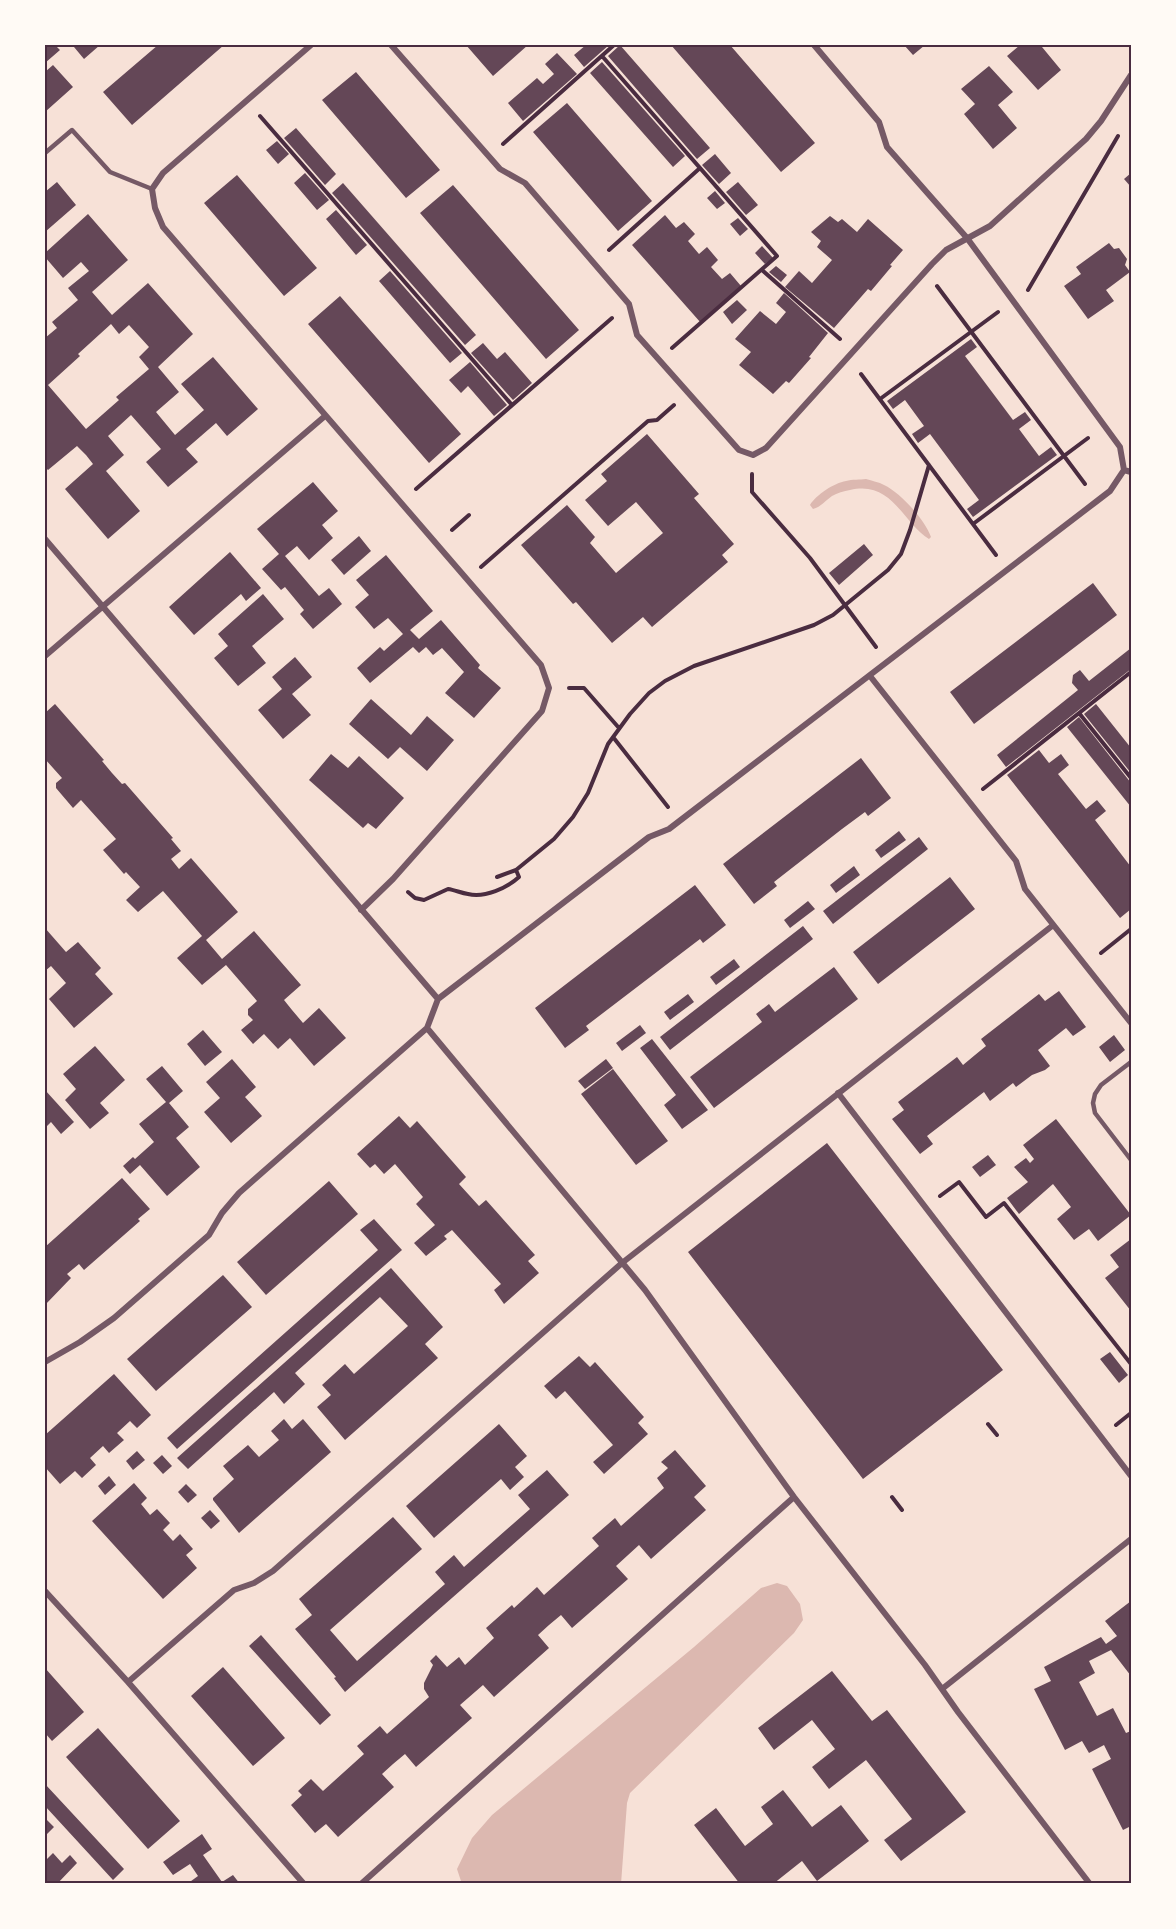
<svg xmlns="http://www.w3.org/2000/svg" width="1176" height="1929" font-family="'Titillium Web',sans-serif">
<rect width="100%" height="100%" fill="#f7e1d7"/>
<path fill="#dcb8b0" d="M866,479C872,481 879,482 884,485C901,493 925,520 931,537L929,539C902,522 892,480 850,490C844,491 837,493 832,496C826,500 821,507 813,509L810,505C816,495 834,483 846,481C852,479 860,480 866,479Z
M777,1583L787,1586L800,1604L803,1620L794,1633L630,1793L627,1803L621,1884H462L457,1869L472,1838L492,1815L694,1647L761,1588Z"/>
<path fill="#644757" fill-rule="evenodd" d="M45,45H55L60,50L45,63Z
M76,45H100L84,59L74,47Z
M158,45H224L132,125L103,92Z
M466,45H528L493,76Z
M586,45H609L584,67L574,55Z
M620,45L710,148L697,159L608,56Z
M671,45H730L815,143L781,172Z
M904,45H925L913,55Z
M1020,45H1044L1042,47L1061,70L1038,90L1007,56Z
M557,53L577,74L523,121L508,103L537,78L543,84L554,74L545,64Z
M602,62L685,156L673,167L590,73Z
M53,65L73,87L45,112V72Z
M989,66L1013,92L998,105L1017,128L993,149L964,114L975,104L961,89Z
M356,72L440,170L406,198L322,100Z
M567,103L652,201L618,231L533,132Z
M296,128L336,174L325,185L284,138Z
M277,141L289,154L278,164L266,150Z
M715,154L731,173L719,184L702,165Z
M305,173L329,200L317,210L294,183Z
M1131,173V187L1124,179Z
M237,175L317,268L284,296L204,203Z
M57,182L76,205L45,232V192Z
M738,182L758,205L746,215L726,192Z
M343,183L476,335L465,345L332,193Z
M453,185L579,330L546,359L420,213Z
M715,191L725,203L717,209L707,198Z
M336,210L367,245L356,255L326,219Z
M88,214L128,260L92,292L112,315L148,283L193,334L158,367L179,392L156,412L175,435L204,410L181,384L213,357L258,409L227,436L216,423L186,449L198,462L168,487L146,462L161,449L131,415L108,436L124,455L106,471L140,511L108,539L65,489L93,464L86,455L77,446L48,470L45,467V338L57,328L52,322L78,300L68,288L89,271L81,262L63,278L45,257V253ZM111,324L119,334L129,325L149,347L139,357L149,369L116,397L119,400L86,429L48,385L80,356L78,354Z
M665,215L676,228L684,222L695,234L688,241L699,254L707,247L718,260L711,267L722,279L730,273L741,286L701,323L632,245Z
M830,216L838,222L842,219L857,232L868,219L903,250L890,265L892,266L871,291L868,289L834,328L785,287L799,271L812,283L832,260L817,247L821,241L811,232Z
M738,218L748,229L740,236L730,224Z
M1109,243L1114,249L1119,248L1127,259L1125,265L1130,272L1106,290L1114,301L1088,319L1064,286L1081,274L1076,267Z
M762,246L773,258L765,264L755,253Z
M776,266L787,275L781,282L769,272Z
M390,271L462,353L450,363L379,281Z
M784,293L828,333L809,357L811,358L789,383L786,381L773,394L739,365L751,352L735,339L760,311L776,324L786,312L776,303Z
M340,296L461,434L429,463L308,324Z
M737,300L747,310L732,324L723,312Z
M971,339L977,347L965,356L1013,420L1025,412L1031,420L1019,429L1039,456L1051,447L1057,455L973,517L967,509L979,500L930,434L918,443L912,434L924,426L905,400L893,409L887,401Z
M483,343L497,359L505,352L532,383L513,400L471,353Z
M470,362L507,405L494,416L468,386L461,393L449,380Z
M647,434L699,494L694,498L734,544L722,555L728,562L652,627L643,617L612,643L576,602L573,604L521,545L567,505L595,537L590,543L616,573L663,533L636,502L608,526L585,500L607,481L601,474Z
M313,482L338,511L322,525L333,538L309,560L297,546L285,556L319,596L329,588L342,604L313,629L300,614L304,610L285,587L281,590L262,569L279,554L257,529Z
M359,536L371,551L344,575L331,560Z
M864,544L873,555L839,585L829,573Z
M230,552L261,588L246,601L241,594L194,635L169,607Z
M386,555L433,611L410,630L419,639L441,620L480,665L478,668L501,688L474,718L445,693L464,672L442,648L433,655L426,647L419,653L413,647L370,683L357,668L380,647L384,651L403,634L388,618L374,629L355,607L369,595L356,580Z
M1093,583L1117,615L974,724L950,692Z
M263,594L284,619L252,646L266,663L238,686L214,658L228,646L218,634Z
M1131,648V669L1006,767L997,755L1078,690L1072,683L1073,675L1080,670L1089,681Z
M295,657L312,677L292,694L311,715L283,739L258,710L282,689L272,677Z
M371,699L411,735L427,716L454,740L427,771L400,747L388,759L349,724Z
M55,704L104,760L102,761L112,773L122,784L125,783L173,838L171,839L181,851L171,859L179,869L191,858L238,912L206,940L222,959L254,931L301,985L284,1000L292,1010L303,1023L319,1008L346,1038L314,1066L290,1038L278,1049L264,1034L253,1044L241,1030L253,1020L248,1015V1009L257,1001L226,965L202,985L177,958L202,936L163,891L138,912L126,900L140,887L126,872L124,874L103,850L116,839L81,800L73,808L56,788V783L62,778L45,759V713Z
M1096,704L1131,748V773L1084,714Z
M1079,717L1131,783V807L1067,727Z
M1039,750L1049,763L1061,754L1069,765L1058,774L1086,809L1097,800L1106,811L1095,820L1131,867V909L1120,918L1007,775Z
M331,754L348,768L359,756L404,798L376,829L368,823L363,828L309,780Z
M861,758L891,798L868,816L865,812L842,829L774,882L777,886L754,904L723,864Z
M899,831L906,840L881,858L875,850Z
M919,837L928,849L833,924L823,911Z
M854,866L860,875L836,893L830,885Z
M950,877L975,909L878,984L853,952Z
M695,885L726,925L703,943L700,939L586,1026L589,1030L565,1048L535,1008Z
M808,901L815,909L790,928L784,920Z
M803,926L813,939L670,1050L660,1037Z
M45,928L66,952L78,942L101,968L95,974L113,994L74,1028L49,999L66,983L51,966L45,971Z
M734,959L740,967L716,985L710,977Z
M834,967L858,999L714,1108L690,1077L762,1022L756,1014L769,1004L775,1012Z
M1059,991L1086,1027L1073,1036L1066,1028L1038,1050L1050,1066L1045,1070L1032,1075L1016,1087L1013,1083L990,1101L984,1092L927,1136L933,1144L920,1154L892,1119L904,1110L898,1102L957,1057L963,1065L975,1055L986,1046L981,1039L1039,994L1045,1001Z
M688,994L694,1002L670,1020L664,1012Z
M640,1025L646,1033L622,1051L616,1043Z
M203,1030L222,1052L205,1066L187,1044Z
M1114,1035L1125,1050L1110,1062L1099,1047Z
M652,1039L708,1110L682,1129L664,1105L676,1095L640,1048Z
M95,1046L125,1080L100,1103L109,1113L90,1129L65,1100L76,1089L63,1074Z
M232,1059L256,1087L245,1097L262,1116L231,1143L204,1112L220,1098L206,1082Z
M606,1059L613,1068L585,1089L578,1081Z
M162,1066L183,1091L169,1103L189,1127L176,1138L200,1167L167,1196L140,1165L130,1174L123,1166L133,1157L135,1159L154,1142L139,1124L166,1102L146,1079Z
M613,1069L668,1141L636,1165L581,1094Z
M45,1090L74,1122L61,1134L51,1122L45,1128Z
M399,1116L410,1128L417,1121L466,1177L459,1184L479,1206L486,1200L535,1255L528,1261L539,1273L504,1304L494,1290L501,1284L452,1230L444,1236L447,1239L426,1256L414,1243L435,1225L416,1204L423,1197L395,1164L384,1174L375,1164L370,1168L357,1154Z
M1056,1119L1131,1215L1098,1241L1089,1229L1074,1240L1057,1219L1071,1207L1053,1184L1019,1214L1007,1198L1028,1182L1014,1167L1026,1158L1030,1163L1034,1159L1023,1145Z
M827,1143L1003,1370L863,1479L688,1252Z
M988,1155L996,1165L980,1177L972,1167Z
M122,1178L150,1209L138,1219L140,1221L84,1270L79,1264L67,1274L71,1278L45,1305V1247Z
M329,1181L358,1214L266,1295L237,1262Z
M374,1219L402,1250L177,1449L167,1438L378,1250L360,1230Z
M1131,1239V1311L1105,1278L1119,1267L1110,1255Z
M391,1268L443,1327L425,1344L438,1358L345,1440L317,1407L331,1395L322,1385L345,1364L354,1374L408,1326L380,1297L295,1373L305,1384L284,1404L274,1392L188,1469L177,1458Z
M223,1275L252,1307L156,1391L127,1359Z
M1110,1352L1128,1375L1119,1383L1100,1359Z
M579,1356L590,1367L595,1362L644,1417L638,1423L648,1434L604,1474L593,1462L613,1445L565,1391L556,1399L544,1386Z
M114,1374L151,1415L137,1428L130,1421L117,1433L124,1440L109,1453L103,1446L90,1458L96,1465L82,1478L75,1471L60,1484L45,1467V1435Z
M284,1419L292,1429L303,1419L331,1452L239,1533L213,1500V1498L234,1479L223,1466L248,1445L259,1457L279,1440L271,1431Z
M499,1424L527,1456L515,1467L524,1477L510,1490L501,1479L434,1538L406,1506Z
M675,1450L706,1486L694,1497L706,1510L651,1559L639,1545L616,1566L628,1579L572,1628L561,1615L549,1625L538,1635L549,1648L494,1697L483,1685L460,1705L472,1718L416,1767L405,1754L393,1764L382,1774L394,1787L338,1837L326,1824L315,1833L291,1805L302,1795L298,1791L311,1779L323,1791L364,1754L357,1746L380,1726L387,1734L429,1697L424,1689V1683L433,1665L430,1661L436,1655L447,1667L459,1657L465,1665L494,1638L486,1628L512,1605L514,1608L537,1587L544,1595L599,1546L592,1538L615,1518L621,1526L664,1488L657,1478L668,1468L661,1462Z
M137,1451L145,1460L133,1470L126,1461Z
M162,1455L172,1466L163,1474L153,1463Z
M547,1470L569,1495L345,1692L334,1678L336,1677L295,1629L312,1615L299,1599L393,1517L422,1549L330,1630L357,1661L445,1584L435,1572L454,1555L464,1567L530,1509L518,1495Z
M109,1476L116,1485L105,1495L98,1486Z
M134,1483L147,1498L141,1504L150,1515L157,1509L170,1523L163,1530L173,1541L180,1534L193,1549L186,1555L197,1568L163,1599L92,1521Z
M186,1484L197,1495L188,1503L178,1492Z
M210,1510L220,1521L211,1529L201,1518Z
M1131,1601V1676L1111,1650L1089,1661L1095,1673L1079,1682L1097,1716L1113,1708L1126,1733L1131,1731V1826L1123,1830L1092,1769L1111,1759L1104,1745L1089,1753L1082,1741L1065,1750L1034,1689L1051,1681L1044,1667L1101,1637L1106,1644L1117,1636L1105,1621Z
M261,1635L331,1715L320,1725L249,1646Z
M223,1667L285,1738L253,1766L191,1696Z
M45,1668L84,1712L52,1741L45,1733Z
M832,1671L872,1721L887,1710L966,1812L901,1861L884,1840L912,1819L866,1760L829,1789L812,1767L835,1749L812,1720L774,1750L758,1728Z
M98,1728L180,1821L148,1849L66,1757Z
M45,1784L124,1869L113,1880L45,1806Z
M783,1790L812,1827L841,1805L869,1841L817,1881L802,1861L773,1884H740L694,1825L716,1808L745,1846L773,1824L761,1807Z
M45,1818L54,1827L45,1836Z
M202,1834L212,1849L203,1855L222,1882L233,1875L240,1884H187L198,1876L190,1864L173,1875L163,1862Z
M53,1853L62,1863L70,1855L77,1863L57,1884H45V1861Z"/>
<g fill="none" stroke-linecap="round" stroke-linejoin="round">
<path stroke="#4a2c40" stroke-width="4" d="M602,56L777,256L672,348
M260,116L512,405
M503,144L614,45
M609,250L700,168
M762,270L840,339
M937,286L1085,484
M1028,290L1118,136
M861,374L996,555
M880,399L998,312
M752,474V492L810,558L876,647
M416,489L612,318
M973,524L1088,438
M452,530L469,515
M481,567L648,421L657,420L674,405
M569,688H584L619,728
M1079,713L1131,778
M613,737L668,807
M983,789L1131,672
M497,877L516,870L554,839L573,817L588,793L608,744L630,714L649,693L665,681L694,666L814,625L833,615L888,570L901,554L910,530L929,465
M408,892L415,898L424,900L448,889C455,890 461,893 468,894C485,898 507,888 519,877L516,870
M1101,953L1131,929
M940,1196L959,1182L986,1217L1004,1203L1131,1364
M988,1424L997,1435
M1116,1425L1131,1413
M892,1497L902,1510"/>
<path stroke="#755966" stroke-width="4.5" d="M45,153L72,130L110,172L152,189
M1131,1062L1101,1085L1095,1094L1093,1103L1095,1113L1131,1160"/>
<path stroke="#755966" stroke-width="6" d="M311,45L163,173L152,189L155,208L163,227L541,665L549,688L542,711L393,879L361,910
M391,45L500,169L525,183L629,304L637,335L739,450L753,455L766,448L932,264L946,250L990,226L1086,139L1101,121L1131,75
M814,45L879,122L887,147L967,238L1120,447L1124,470L1131,472
M45,539L438,999
M45,656L325,416
M870,676L1016,861L1025,889L1131,1023
M427,1028L645,1290L794,1497L925,1665L958,1712L1090,1884
M838,1093L1131,1476
M45,1362L80,1342L114,1318L209,1235L222,1213L239,1193L427,1028L438,999L649,837L669,829L1097,501L1110,491L1124,470
M45,1591L128,1682L304,1884
M128,1682L234,1590L254,1583L273,1571L622,1263L1052,926
M942,1689L1131,1539
M361,1884L794,1497"/>
</g>
<rect width="1176" height="1929" fill="none" stroke="#fffaf5" stroke-width="93"/>
<rect x="46" y="46" width="1084" height="1836" fill="none" stroke="#4a2c40" stroke-width="2"/>
</svg>
